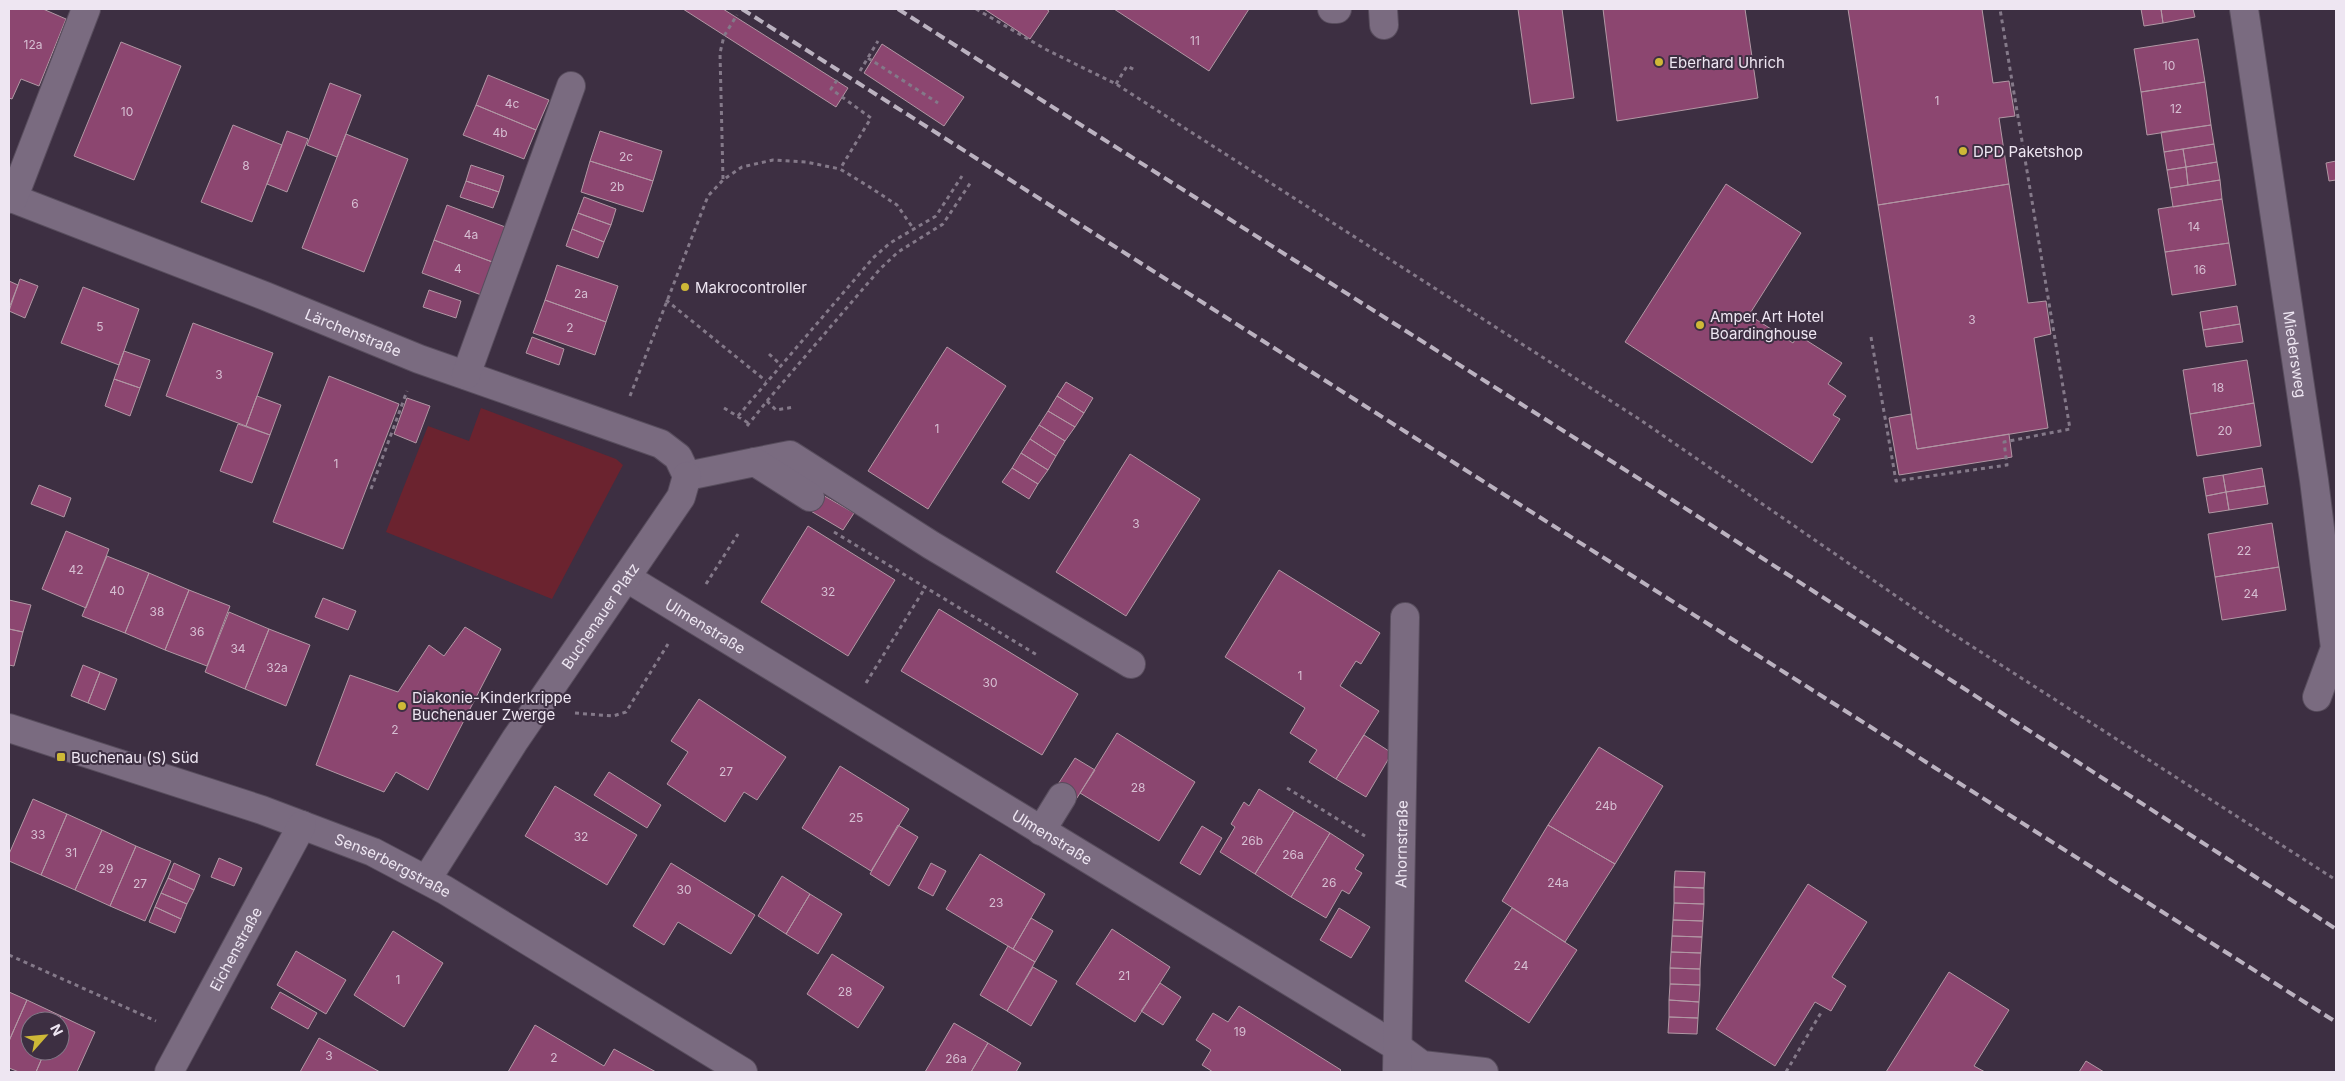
<svg xmlns="http://www.w3.org/2000/svg" width="2345" height="1081" font-family="Inter,sans-serif">
<rect width="100%" height="100%" fill="#3d2f42"/>
<path fill="#6b232f" d="M481,408L616,459L623,465L552,599L386,532L428,426L469,441Z"/>
<path fill="#8c4670" stroke="#b197a4" d="M9,9H43L66,19L39,86L21,79L12,99L9,98Z
M683,9H723L848,88L836,107Z
M984,9H1046L1049,11L1030,39Z
M1114,9H1249L1209,71Z
M1518,9H1562L1574,98L1531,104Z
M1603,9H1745L1758,98L1617,121Z
M1848,9H1982L1993,83L2009,81L2015,116L1999,118L2009,184L1878,205Z
M2141,9H2161L2163,23L2144,26Z
M2161,9H2193L2195,17L2163,23Z
M2198,39L2205,82L2141,92L2134,49Z
M121,42L181,66L134,180L74,156Z
M882,44L964,97L944,126L864,73Z
M488,75L549,100L536,130L476,105Z
M2205,82L2211,125L2147,135L2141,92Z
M330,83L361,95L337,157L307,145Z
M476,105L536,130L524,159L463,135Z
M233,125L282,145L252,222L201,202Z
M2211,125L2214,144L2164,152L2161,132Z
M287,131L308,139L287,192L267,184Z
M600,131L662,151L653,181L590,161Z
M346,134L408,159L364,272L302,248Z
M2214,144L2217,162L2186,167L2183,149Z
M2183,149L2186,167L2167,170L2164,152Z
M590,161L653,181L643,212L581,192Z
M2336,161V180L2329,181L2326,163Z
M2217,162L2220,180L2188,185L2186,167Z
M471,165L504,176L499,192L466,181Z
M2186,167L2188,185L2170,188L2167,170Z
M2220,180L2222,199L2173,207L2170,188Z
M466,181L499,192L493,208L460,197Z
M1726,184L1801,233L1749,315L1793,343L1798,335L1842,363L1828,384L1846,396L1833,415L1840,419L1812,463L1625,342Z
M2009,184L2028,303L2046,301L2051,334L2034,338L2048,428L1917,449L1878,205Z
M584,197L616,209L611,225L578,213Z
M2222,199L2229,243L2165,252L2158,209Z
M447,205L508,228L495,263L434,240Z
M578,213L611,225L604,242L572,229Z
M572,229L604,242L598,258L566,246Z
M434,240L495,263L484,296L422,273Z
M2229,243L2236,285L2172,295L2165,252Z
M557,265L618,286L606,322L545,300Z
M20,279L38,286L25,318L9,311Z
M9,281L18,285L9,308Z
M83,287L139,309L119,365L61,343Z
M429,290L461,301L456,318L423,307Z
M545,300L606,322L595,355L533,333Z
M2237,306L2240,324L2203,330L2200,312Z
M193,323L273,353L246,426L166,396Z
M2240,324L2243,342L2206,347L2203,330Z
M532,337L564,349L559,365L526,353Z
M947,347L1006,386L928,509L868,471Z
M124,351L150,360L140,388L114,379Z
M2247,360L2254,403L2190,414L2183,370Z
M329,376L399,404L343,549L273,522Z
M114,379L140,388L130,416L105,406Z
M1066,382L1093,398L1084,413L1057,396Z
M257,396L281,405L270,435L246,426Z
M1057,396L1084,413L1075,427L1048,411Z
M407,398L430,406L416,443L394,434Z
M2254,403L2261,446L2197,456L2190,414Z
M1048,411L1075,427L1065,441L1039,425Z
M1911,414L1917,449L2009,434L2012,457L1899,475L1889,418Z
M238,424L270,435L252,483L220,471Z
M1039,425L1065,441L1056,456L1030,439Z
M1030,439L1056,456L1048,470L1021,453Z
M1021,453L1048,470L1038,484L1012,468Z
M1130,454L1200,499L1126,616L1056,572Z
M1012,468L1038,484L1029,499L1002,482Z
M2262,468L2265,486L2226,492L2223,475Z
M2223,475L2226,492L2206,496L2203,478Z
M39,485L71,498L64,517L31,504Z
M2265,486L2268,504L2229,510L2226,492Z
M814,490L854,513L843,530L804,507Z
M2226,492L2229,510L2209,513L2206,496Z
M2272,523L2279,567L2215,577L2208,534Z
M808,526L895,580L848,656L761,602Z
M66,531L109,549L86,608L42,589Z
M107,556L149,573L125,633L82,616Z
M2279,567L2286,610L2222,620L2215,577Z
M1279,570L1380,633L1361,664L1356,661L1340,686L1379,711L1336,779L1309,762L1317,750L1290,733L1305,708L1225,657Z
M149,573L189,590L165,650L125,633Z
M189,590L230,606L207,666L165,650Z
M323,598L356,611L348,630L315,617Z
M9,600L31,605L23,632L9,629Z
M939,609L1078,694L1042,755L901,671Z
M229,612L269,629L245,689L205,672Z
M465,627L501,649L428,790L396,772L384,792L316,765L350,675L398,692L429,645L444,656Z
M9,629L23,632L14,666L9,665Z
M269,629L310,645L286,706L245,689Z
M83,665L100,672L88,703L71,696Z
M100,672L117,679L105,710L88,703Z
M699,699L786,757L757,800L744,792L725,822L667,784L688,752L671,741Z
M1117,733L1195,782L1159,841L1080,793Z
M1364,735L1392,753L1366,797L1336,779Z
M1599,747L1663,786L1615,864L1548,825Z
M1075,758L1095,770L1073,804L1053,792Z
M840,766L909,809L871,871L802,828Z
M609,772L661,805L647,828L594,795Z
M555,786L637,835L607,885L525,836Z
M1259,789L1294,811L1255,874L1220,852L1235,827L1231,824L1244,802L1249,806Z
M33,799L67,814L41,875L9,861V854Z
M1294,811L1330,833L1291,897L1255,874Z
M67,814L102,830L75,890L41,875Z
M898,825L918,837L889,886L870,874Z
M1548,825L1615,864L1565,942L1502,901Z
M1202,826L1222,838L1200,875L1180,863Z
M102,830L136,846L110,906L75,890Z
M1330,833L1364,855L1355,869L1362,873L1349,894L1342,890L1326,918L1291,897Z
M136,846L171,861L145,921L110,906Z
M980,854L1045,894L1013,949L946,909Z
M219,858L242,868L234,886L211,877Z
M174,863L200,875L194,890L168,878Z
M671,863L755,915L731,954L678,922L664,945L633,926Z
M931,863L946,871L933,896L918,888Z
M1675,871L1705,872L1704,888L1674,887Z
M782,876L810,894L786,934L758,916Z
M168,878L194,890L187,904L161,893Z
M1808,884L1867,922L1832,977L1846,986L1831,1011L1815,1002L1775,1066L1716,1029Z
M1674,887L1704,888V904L1674,903Z
M161,893L187,904L181,919L155,907Z
M810,894L842,914L818,954L786,934Z
M1674,903L1704,904L1703,921L1673,920Z
M155,907L181,919L175,933L149,922Z
M1339,908L1370,927L1351,958L1320,940Z
M1512,908L1577,950L1529,1023L1465,981Z
M1031,918L1053,931L1035,962L1013,949Z
M1673,920L1703,921L1702,937L1672,936Z
M1112,929L1170,967L1135,1022L1076,984Z
M393,931L443,963L404,1027L354,995Z
M1672,936L1702,937L1701,953L1671,952Z
M1008,946L1035,962L1007,1011L980,995Z
M296,951L346,980L326,1014L277,985Z
M1671,952L1701,953L1700,969L1670,968Z
M832,954L884,987L858,1028L807,994Z
M1033,967L1057,981L1031,1026L1007,1011Z
M1670,968L1700,969V985L1670,984Z
M1949,972L2009,1010L1974,1066L1985,1072H1886Z
M1160,983L1181,997L1163,1025L1141,1011Z
M1670,984L1700,985L1699,1002L1669,1000Z
M9,992L27,1000L9,1041Z
M280,992L317,1013L308,1029L271,1008Z
M27,1000L61,1016L59,1021H30V1051H45L36,1072H19L9,1068V1041Z
M1669,1000L1699,1002L1698,1018L1669,1017Z
M1239,1006L1341,1070L1339,1072H1213L1202,1065L1211,1050L1196,1040L1213,1013L1228,1022Z
M61,1016L95,1032L77,1072H36L45,1051H60L59,1021Z
M1669,1017L1698,1018L1697,1034L1668,1033Z
M954,1023L988,1043L971,1072H925Z
M535,1025L604,1066L614,1049L656,1072H508Z
M319,1038L380,1072H300Z
M988,1043L1021,1063L1016,1072H971Z
M2086,1061L2104,1072H2079Z"/>
<g fill="none" stroke-linecap="round" stroke-linejoin="round">
<g stroke="#584d5d" stroke-width="30">
<g id="minor">
<path d="M1332,9H1337"/>
<path d="M1383,9L1384,25"/>
<path id="s1" d="M2244,9L2314,480L2335,648L2317,697"/>
<path id="s2" d="M9,197L265,296L419,359L661,444L678,457L687,476"/>
<path d="M13,199L86,9"/>
<path d="M466,375L571,86"/>
<path d="M755,462L790,455L931,545L1131,664"/>
<path d="M687,476L755,462L810,497"/>
<path id="s3" d="M627,578L1399,1048L1422,1065L1484,1072"/>
<path id="s4" d="M9,728L262,810L373,852L445,890L743,1072"/>
<path d="M1041,831L1062,797"/>
<path id="s5" d="M427,879L515,740L681,497L687,476"/>
<path id="s6" d="M169,1072L302,825"/>
<path id="s7" d="M1397,1072L1405,617"/>
</g>
</g>
<path stroke="#847989" stroke-width="3" stroke-dasharray="4 4" stroke-linecap="butt" d="M976,9L1047,50L1116,84L1639,419L1931,620L2336,880
M868,58L938,103
M860,71L878,41
M837,80L831,89L871,118L840,169
M1116,84L1127,66L1135,70
M723,179L720,53L724,36L737,15
M666,300L766,381
M1871,337L1896,481L2007,465L2004,442L2070,429L2000,9
M769,354L781,365
M630,396L708,196L723,180L742,167L773,160L806,162L840,169L868,186L897,205L913,228
M767,401L880,269L898,252L943,224L971,182
M724,408L750,424
M738,416L873,258L890,243L936,216L962,176
M747,426L767,401L776,410L794,407
M371,489L407,391
M834,532L1037,655
M706,584L738,534
M866,683L925,588
M575,713L613,716L626,712L668,644
M1287,788L1365,836
M9,955L156,1021
M1786,1072L1822,1011"/>
<use href="#minor" stroke="#7a6b80" stroke-width="28"/>
<path stroke="#bbb2c0" stroke-width="4" stroke-dasharray="10 5" stroke-linecap="butt" d="M742,9L1500,492L2336,1022
M898,9L1660,492L2336,929"/>
</g>
<g fill="#ceb837" stroke="#3d2f42" stroke-width="2">
<circle cx="1659" cy="62" r="5"/>
<circle cx="1963" cy="151" r="5"/>
<circle cx="685" cy="287" r="5"/>
<circle cx="1700" cy="325" r="5"/>
<circle cx="402" cy="706" r="5"/>
<rect x="56" y="752" width="10" height="10" rx="2.5"/>
</g>
<g text-anchor="middle" dominant-baseline="central" stroke-width="4" stroke-linejoin="round" paint-order="stroke">
<g font-size="12" fill="#d6bed2">
<text x="1195" y="40">11</text>
<text x="33" y="44">12a</text>
<text x="2169" y="65">10</text>
<text x="1937" y="100">1</text>
<text x="512" y="103">4c</text>
<text x="2176" y="108">12</text>
<text x="127" y="111">10</text>
<text x="500" y="132">4b</text>
<text x="626" y="156">2c</text>
<text x="246" y="165">8</text>
<text x="617" y="186">2b</text>
<text x="355" y="203">6</text>
<text x="2194" y="226">14</text>
<text x="471" y="234">4a</text>
<text x="458" y="268">4</text>
<text x="2200" y="269">16</text>
<text x="581" y="293">2a</text>
<text x="1972" y="319">3</text>
<text x="100" y="326">5</text>
<text x="570" y="327">2</text>
<text x="219" y="374">3</text>
<text x="2218" y="387">18</text>
<text x="937" y="428">1</text>
<text x="2225" y="430">20</text>
<text x="336" y="463">1</text>
<text x="1136" y="523">3</text>
<text x="2244" y="550">22</text>
<text x="76" y="569">42</text>
<text x="117" y="590">40</text>
<text x="828" y="591">32</text>
<text x="2251" y="593">24</text>
<text x="157" y="611">38</text>
<text x="197" y="631">36</text>
<text x="238" y="648">34</text>
<text x="277" y="667">32a</text>
<text x="1300" y="675">1</text>
<text x="990" y="682">30</text>
<text x="395" y="729">2</text>
<text x="726" y="771">27</text>
<text x="1138" y="787">28</text>
<text x="1606" y="805">24b</text>
<text x="856" y="817">25</text>
<text x="38" y="834">33</text>
<text x="581" y="836">32</text>
<text x="1252" y="840">26b</text>
<text x="71" y="852">31</text>
<text x="1293" y="854">26a</text>
<text x="106" y="868">29</text>
<text x="1329" y="882">26</text>
<text x="1558" y="882">24a</text>
<text x="140" y="883">27</text>
<text x="684" y="889">30</text>
<text x="996" y="902">23</text>
<text x="1521" y="965">24</text>
<text x="1124" y="975">21</text>
<text x="398" y="979">1</text>
<text x="845" y="991">28</text>
<text x="1240" y="1031">19</text>
<text x="329" y="1055">3</text>
<text x="554" y="1057">2</text>
<text x="956" y="1058">26a</text>
</g>
<g font-size="15" fill="#eee6f2" stroke="#3d2f42" text-anchor="start">
<text x="1669" y="62">Eberhard Uhrich</text>
<text x="1973" y="151">DPD Paketshop</text>
<text x="695" y="287">Makrocontroller</text>
<text x="1710" y="316">Amper Art Hotel<tspan x="1710" dy="17">Boardinghouse</tspan></text>
<text x="412" y="697">Diakonie-Kinderkrippe<tspan x="412" dy="17">Buchenauer Zwerge</tspan></text>
<text x="71" y="757">Buchenau (S) Süd</text>
</g>
<g font-size="15" fill="#eee6f2" stroke="#3d2f42">
<text stroke="none"><textPath href="#s2" startOffset="370">Lärchenstraße</textPath></text>
<text stroke="none"><textPath href="#s1" startOffset="349">Miedersweg</textPath></text>
<text stroke="none"><textPath href="#s5" startOffset="315">Buchenauer Platz</textPath></text>
<text stroke="none"><textPath href="#s3" startOffset="92">Ulmenstraße</textPath></text>
<text stroke="none"><textPath href="#s3" startOffset="498">Ulmenstraße</textPath></text>
<text stroke="none"><textPath href="#s7" startOffset="228">Ahornstraße</textPath></text>
<text stroke="none"><textPath href="#s4" startOffset="408">Senserbergstraße</textPath></text>
<text stroke="none"><textPath href="#s6" startOffset="140">Eichenstraße</textPath></text>
</g>
</g>
<rect width="2345" height="1081" fill="none" stroke="#eee6f2" stroke-width="20"/>
<g transform="translate(45 1036) rotate(63)"><circle r="24" fill="#3d2f42" stroke="#847888"/>
<path d="M0-4L9 19L0 12L-9 19Z" fill="#ceb837"/>
<text y="-8" font-size="14" font-weight="bold" text-anchor="middle" fill="#eee6f2">N</text>
</g>
</svg>
